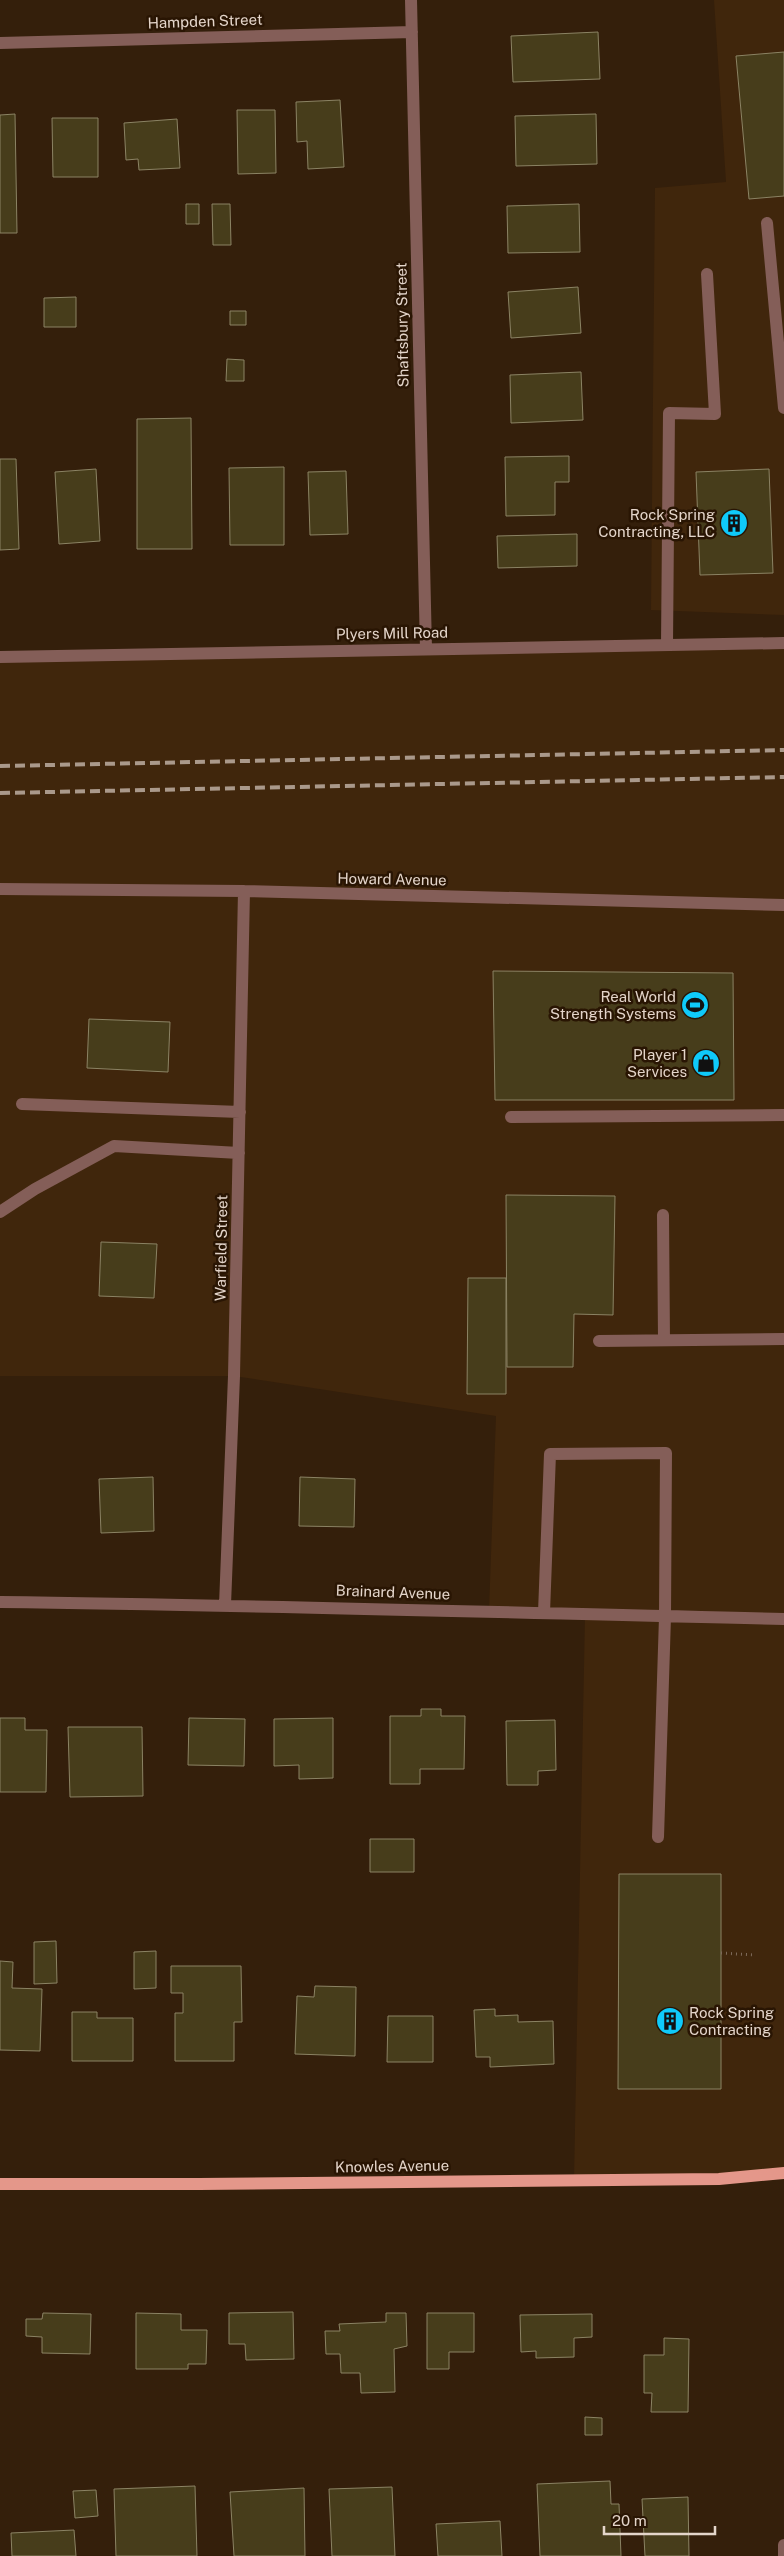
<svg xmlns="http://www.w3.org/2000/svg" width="784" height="2556" font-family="'Public Sans',sans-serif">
<rect width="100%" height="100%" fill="#341f0b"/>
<path fill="#40260c" d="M714,0H784V615L651,610L655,188L726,182Z
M784,643V2173L574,2180L585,1616L489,1611L496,1416L234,1376H0V657Z"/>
<path fill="#473d1b" stroke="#8b8364" d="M598,32L600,79L513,82L511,36Z
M784,52V196L749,199L736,56Z
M340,100L344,167L308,169L307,141L297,142L296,102Z
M237,110H275L276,173L238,174Z
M15,114L17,233H0V115Z
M596,114L597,164L516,166L515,116Z
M52,118H98V177H53Z
M177,119L180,168L139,170L138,159L126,160L124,123Z
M186,204H199V224H186Z
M212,204H230L231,245H213Z
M579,204L580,252L508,253L507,206Z
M578,287L581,333L511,338L508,292Z
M76,297V327H44V298Z
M230,311H246V325H230Z
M227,359L244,360V381H226Z
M581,372L583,420L511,423L510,375Z
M191,418L192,549H137V419Z
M569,456V482H555V515L506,516L505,457Z
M0,459H16L19,549L0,550Z
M284,467V545H230L229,468Z
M96,469L100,541L59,544L55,472Z
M769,469L773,573L700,575L696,472Z
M346,471L348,534L310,535L308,472Z
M577,534V566L498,568L497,536Z
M493,971L733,973L734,1100H495Z
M89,1019L170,1022L168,1072L87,1068Z
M506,1195L615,1196L613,1315L574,1314L573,1367H507Z
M101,1242L157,1244L154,1298L99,1296Z
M468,1278H506V1394H467Z
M153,1477L154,1531L101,1533L99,1479Z
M300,1477L355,1479L354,1527L299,1526Z
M421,1709H441V1716H465L464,1769H420V1784H390V1716H421Z
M0,1718H25V1730H47L46,1792H0Z
M189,1718L245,1719L244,1766L188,1765Z
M333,1718V1778L299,1779V1765L274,1766V1719Z
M555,1720L556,1770L538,1771V1785H507L506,1721Z
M68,1727H142L143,1796L70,1797Z
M370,1839H414V1872H370Z
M619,1874H721V2089H618Z
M56,1941L57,1983L34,1984V1942Z
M156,1951V1988L134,1989V1952Z
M0,1961L13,1962L12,1988L42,1989L40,2051L0,2050Z
M171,1966H241L242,2022H234V2061H175V2013H183V1993H171Z
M315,1986L356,1987L355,2056L295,2054L297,1996L314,1997Z
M495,2009V2016L518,2015V2022L553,2021L554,2064L490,2067V2057H476L474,2010Z
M72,2012H97V2018H133V2061H72Z
M388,2016H433V2062H387Z
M293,2312L294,2359L246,2360L245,2344H229V2313Z
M43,2313L91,2314L90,2354L42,2353V2337L26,2336V2319H42Z
M136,2313L181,2314V2330H207L206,2364H188V2369H136Z
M386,2313H406L407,2346L394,2349L395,2392L361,2393L360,2373H341L340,2354H326L325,2331H340L339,2324L386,2322Z
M427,2313H474V2352H449V2369H427Z
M592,2314V2337L574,2338V2357L536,2358V2351L521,2352L520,2315Z
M664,2338L689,2339L688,2412H651L652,2393H644V2355H664Z
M585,2417L602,2418V2435H585Z
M610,2481L611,2504H619L621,2556H540L537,2484Z
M195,2486L197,2556H116L114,2489Z
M392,2487L395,2556H332L329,2489Z
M304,2488L305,2556H234L230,2492Z
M96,2490L98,2516L75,2518L73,2491Z
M688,2497L689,2556H645L642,2499Z
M500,2521L502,2556H438L436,2524Z
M74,2530L76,2556H12L11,2533Z"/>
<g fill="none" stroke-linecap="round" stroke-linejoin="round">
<path stroke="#7e6b5b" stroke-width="3" stroke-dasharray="1 4" stroke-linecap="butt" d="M721,1953L754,1955"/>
<path stroke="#845e58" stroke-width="12" d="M411,0L426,649
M0,43L412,32
M767,223L784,408
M667,645L669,413L715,414L707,274
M0,657L784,643
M0,889L244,891L784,905
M22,1104L240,1112
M511,1117L784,1115
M0,1212L35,1189L114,1146L239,1153
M663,1215L664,1340
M599,1341L784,1339
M0,1602C261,1605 523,1613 784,1619
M225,1605L234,1376L244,891
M544,1613L550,1454L666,1453L665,1617L658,1837
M784,2556V2545"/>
<path stroke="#e4978a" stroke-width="12" d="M0,2184H199L719,2179L784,2173"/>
<path stroke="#aa998b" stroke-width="4" stroke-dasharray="10 5" stroke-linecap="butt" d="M0,766L784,750
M0,793L784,777"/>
</g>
<defs>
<g id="building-disc" transform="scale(1.4375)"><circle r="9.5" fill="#0fcafa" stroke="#291503"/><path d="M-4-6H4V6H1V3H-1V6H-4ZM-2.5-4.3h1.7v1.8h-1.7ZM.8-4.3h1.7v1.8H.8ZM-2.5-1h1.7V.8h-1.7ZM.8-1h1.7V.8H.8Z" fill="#111"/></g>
<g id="stadium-disc" transform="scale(1.4375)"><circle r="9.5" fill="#0fcafa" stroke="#291503"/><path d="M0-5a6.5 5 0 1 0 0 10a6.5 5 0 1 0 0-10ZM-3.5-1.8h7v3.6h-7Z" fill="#111"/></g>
<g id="shop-disc" transform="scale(1.4375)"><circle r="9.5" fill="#0fcafa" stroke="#291503"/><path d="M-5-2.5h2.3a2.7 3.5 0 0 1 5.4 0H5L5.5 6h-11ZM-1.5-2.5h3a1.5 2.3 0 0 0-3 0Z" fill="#111"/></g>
</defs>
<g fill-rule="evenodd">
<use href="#building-disc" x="734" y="523"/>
<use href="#stadium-disc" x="695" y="1005"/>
<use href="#shop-disc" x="706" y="1063"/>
<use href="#building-disc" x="670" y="2021"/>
</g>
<g text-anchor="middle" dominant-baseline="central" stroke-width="5" stroke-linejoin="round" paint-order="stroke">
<g font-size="15" fill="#e4d5ca" stroke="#291503">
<text transform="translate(205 21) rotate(-2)">Hampden Street</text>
<text transform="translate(402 325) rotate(-91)">Shaftsbury Street</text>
<text transform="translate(392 633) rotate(-1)">Plyers Mill Road</text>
<text transform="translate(392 879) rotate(1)">Howard Avenue</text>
<text transform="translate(221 1248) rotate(-89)">Warfield Street</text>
<text transform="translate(393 1592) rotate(2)">Brainard Avenue</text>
<text transform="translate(392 2166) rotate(-1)">Knowles Avenue</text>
</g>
<g font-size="15" fill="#e4d5ca" stroke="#291503" text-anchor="end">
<text x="715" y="514">Rock Spring<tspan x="715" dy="17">Contracting, LLC</tspan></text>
<text x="676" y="996">Real World<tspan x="676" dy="17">Strength Systems</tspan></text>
<text x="687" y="1054">Player 1<tspan x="687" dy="17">Services</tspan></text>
<text x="689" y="2012" text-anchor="start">Rock Spring<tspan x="689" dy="17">Contracting</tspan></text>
</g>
</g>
<path d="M604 2526v8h111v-8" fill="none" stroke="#e4d5ca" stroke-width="2.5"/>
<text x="612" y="2526" font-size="15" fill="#e4d5ca" stroke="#291503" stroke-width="4" paint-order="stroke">20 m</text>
</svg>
